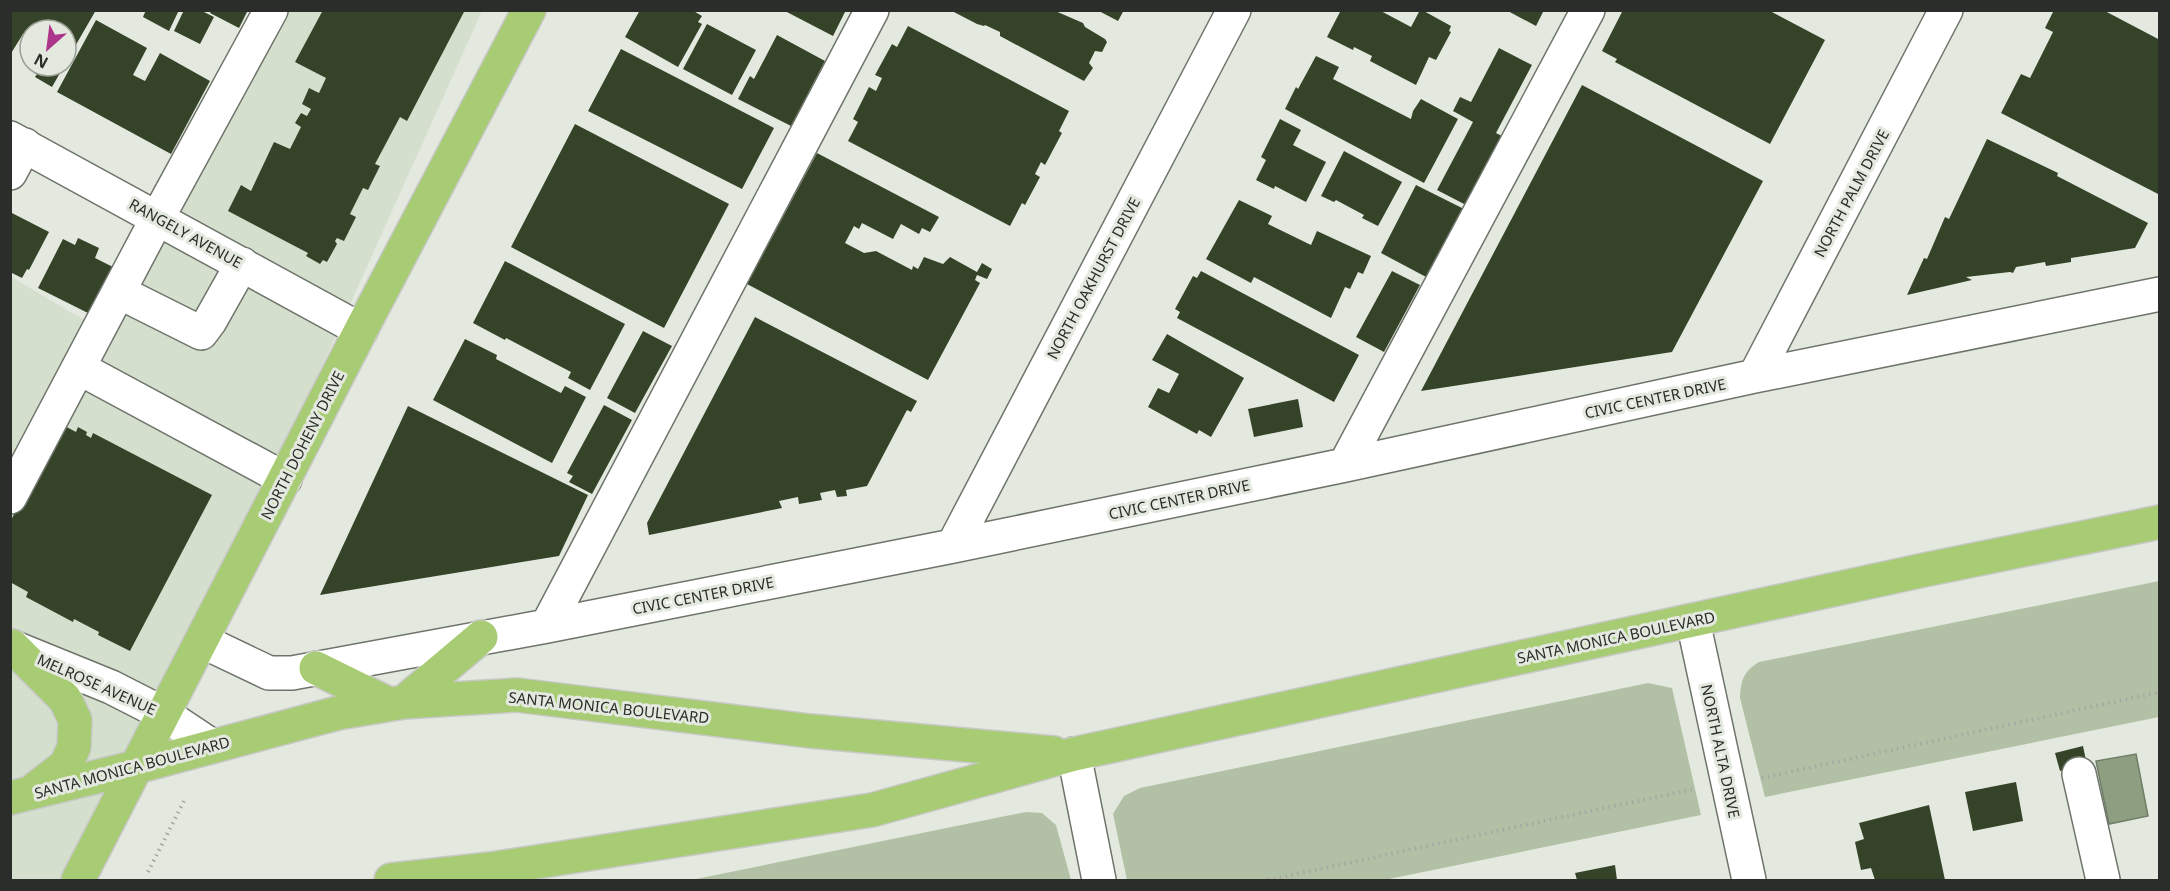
<svg xmlns="http://www.w3.org/2000/svg" width="2170" height="891" font-family="'Noto Sans',sans-serif">
<rect width="100%" height="100%" fill="#e4e9df"/>
<path fill="#d5dfce" d="M273,11H482L91,880H11L10,276L99,329Z"/>
<path fill="#b2c1a5" d="M2159,581V717L1765,797L1740,698C1741,680 1743,672 1759,662Z
M1648,683L1672,688L1701,815L1384,880H1127L1113,814L1124,796L1140,788Z
M1026,812L1042,813L1056,825L1071,880H691Z"/>
<path fill="#8e9f81" stroke="#707d67" stroke-width="1.5" d="M2136,754L2148,816L2109,824L2096,761Z"/>
<path fill="#354429" d="M10,10L59,12L96,10L66,62V30H30V38L23,34L10,55Z
M146,10H179L169,31L143,17Z
M184,10H200L214,17L200,44L174,31Z
M212,10H248L239,28L210,13Z
M323,10H465L407,121L400,117L375,164L380,166L368,190L363,188L350,214L356,217L344,241L337,238L335,241L337,244L327,262L323,260L320,264L306,256L308,253L228,211L241,185L251,191L274,142L290,149L301,127L295,123L301,113L307,116L311,109L302,104L309,88L319,93L326,78L295,62Z
M640,10H692L702,16L698,22L702,24L678,67L625,37Z
M783,10H846L833,36Z
M950,10H1053L1083,23L1085,27L1105,39L1107,42L1102,52L1095,51L1089,63L1093,68L1084,81L1000,36V32L985,25L984,26L977,24Z
M1097,10H1124L1118,21Z
M1341,10H1379L1411,27L1420,10H1422L1451,26L1449,31L1451,32L1436,60L1429,57L1416,85L1370,61L1372,56L1354,47L1353,50L1327,37Z
M1506,10H1544L1536,26Z
M1623,10H1768L1825,40L1770,144L1615,62L1617,59L1602,51Z
M2054,10H2103L2160,40V195L2001,113L2021,74L2030,78L2053,32L2045,28Z
M96,20L147,48L133,75L145,81L160,53L210,81L171,154L57,92Z
M707,24L756,50L732,95L683,69Z
M908,26L1069,111L1059,131L1062,133L1045,165L1041,162L1035,174L1040,177L1025,205L1022,203L1010,226L848,141L858,122L853,119L869,87L876,91L882,78L875,75L892,44L897,47Z
M777,35L825,61L791,126L738,99L750,76L754,79Z
M1499,48L1532,65L1496,133L1502,136L1466,205L1437,190L1473,122L1453,111L1460,97L1471,102Z
M621,49L774,128L742,189L588,111Z
M1316,56L1339,67L1333,79L1411,119L1413,111L1421,99L1458,119L1424,183L1285,109L1296,87L1298,89Z
M42,66H64L52,87L35,77Z
M1582,85L1763,181L1672,352L1421,391Z
M1280,119L1301,130L1293,145L1326,162L1306,202L1275,186L1274,189L1256,180L1266,160L1261,157Z
M575,124L729,204L664,328L511,247Z
M1987,139L2058,173L2057,176L2148,223L2135,248L2071,258V262L2046,266L2045,262L2016,267L2013,273L2010,272L1966,277L1972,280L1907,295L1924,258L1927,259L1945,217L1949,219Z
M1344,151L1402,182L1378,226L1362,218L1364,215L1336,200L1334,202L1321,196Z
M817,153L939,217L930,232L922,228L919,234L901,224L893,239L862,223L859,229L854,226L845,243L864,253L876,251L912,270L913,266L918,269L924,257L943,264L950,257L977,272L982,263L992,269L987,279L977,275L975,280L980,283L928,380L747,284Z
M1416,185L1464,209L1428,278L1381,253Z
M1239,200L1272,216L1268,224L1311,245L1317,231L1371,256L1363,274L1358,272L1350,289L1345,287L1331,318L1254,277L1251,283L1206,259Z
M10,212L49,232L29,270L27,269L22,278L10,272Z
M78,238L99,248L95,258L115,268L90,314L38,288L63,239L75,245Z
M505,261L625,324L590,390L568,378L571,372L506,338L505,340L473,323Z
M1201,271L1359,355L1334,402L1177,318L1180,312L1175,309L1193,276L1197,278Z
M1392,271L1420,285L1384,352L1356,337Z
M755,317L917,401L911,412L907,410L867,486L846,490L847,496L837,497L835,490L820,493L822,500L799,504L798,497L779,501L782,508L649,535L647,523Z
M643,331L672,346L635,413L607,398Z
M1167,334L1244,378L1211,437L1199,430L1197,434L1148,407L1158,388L1169,393L1179,374L1152,360Z
M465,339L497,355L496,359L561,393L565,386L586,397L552,463L433,400Z
M1298,399L1303,427L1254,437L1248,409Z
M604,405L632,420L592,494L569,482L573,476L567,473Z
M408,406L588,495L559,556L320,595Z
M61,424L76,432L78,427L87,432L86,435L91,438L93,433L212,495L130,651L98,635L99,632L74,619L73,622L26,597L28,592L10,582V522Z
M2083,746L2087,765L2060,771L2055,753Z
M2016,782L2023,821L1973,831L1965,792Z
M1929,805L1945,880H1875L1871,868L1861,870L1855,842L1864,839L1859,823Z
M1615,865L1617,880H1577L1575,873Z"/>
<g fill="none" stroke-linecap="round" stroke-linejoin="round">
<g stroke="#6f746b" stroke-width="36">
<path id="minor" d="M10,138L361,330
M10,173L25,145
M119,292L201,333L210,321L242,264
M79,368L285,479
M1755,376L1946,10
M1345,465L1588,10
M10,497L158,217L271,10
M953,546L1234,10
M1693,621L1749,880
M547,626L872,10
M202,641L269,673H292L547,626L953,546L1345,465L1755,376L2160,294
M10,646L111,687L164,714L212,746
M1074,754L1099,880
M2079,774L2103,880"/>
</g>
<g stroke="#c8c8c7" stroke-width="36">
<path id="major" d="M12,646L65,699L75,720L74,747L66,765L35,789
M316,668L389,704
M404,702L481,637
M10,798L136,767L338,713L404,702L517,695L810,731L1054,753
M78,880L361,330L529,10
M391,880L491,869L872,810L1074,754L1924,570L2160,522"/>
</g>
<path stroke="#a4a9a1" stroke-width="4" stroke-dasharray="1.5 4.5" stroke-linecap="butt" d="M1762,778L2160,692
M148,872L185,799
M1268,880L1694,789"/>
<use href="#minor" stroke="#fff" stroke-width="33"/>
<use href="#major" stroke="#a7cc74" stroke-width="33"/>
</g>
<g text-anchor="middle" dominant-baseline="central" stroke-width="6" stroke-linejoin="round" paint-order="stroke">
<g font-size="15" fill="#2a2d29" stroke="#e4e9df">
<text transform="translate(1851 193) rotate(-62)">NORTH PALM DRIVE</text>
<text transform="translate(186 233) rotate(29)">RANGELY AVENUE</text>
<text transform="translate(1093 278) rotate(-62)">NORTH OAKHURST DRIVE</text>
<text transform="translate(1655 398) rotate(-12)">CIVIC CENTER DRIVE</text>
<text transform="translate(302 445) rotate(-63)">NORTH DOHENY DRIVE</text>
<text transform="translate(1179 499) rotate(-12)">CIVIC CENTER DRIVE</text>
<text transform="translate(703 595) rotate(-11)">CIVIC CENTER DRIVE</text>
<text transform="translate(1616 637) rotate(-12)">SANTA MONICA BOULEVARD</text>
<text transform="translate(97 684) rotate(24)">MELROSE AVENUE</text>
<text transform="translate(609 707) rotate(6)">SANTA MONICA BOULEVARD</text>
<text transform="translate(1721 751) rotate(78)">NORTH ALTA DRIVE</text>
<text transform="translate(132 767) rotate(-15)">SANTA MONICA BOULEVARD</text>
</g>
</g>
<rect width="2170" height="891" fill="none" stroke="#2a2d29" stroke-width="24"/>
<g transform="translate(48 48) rotate(208)"><circle r="28" fill="#e4e9df" stroke="#9a9e96" stroke-width="1.5"/>
<path d="M0-4.5L10 22L0 15L-10 22Z" fill="#ad358b"/>
<text y="-9" font-size="16" font-weight="bold" text-anchor="middle" fill="#2a2d29">N</text>
</g>
</svg>
